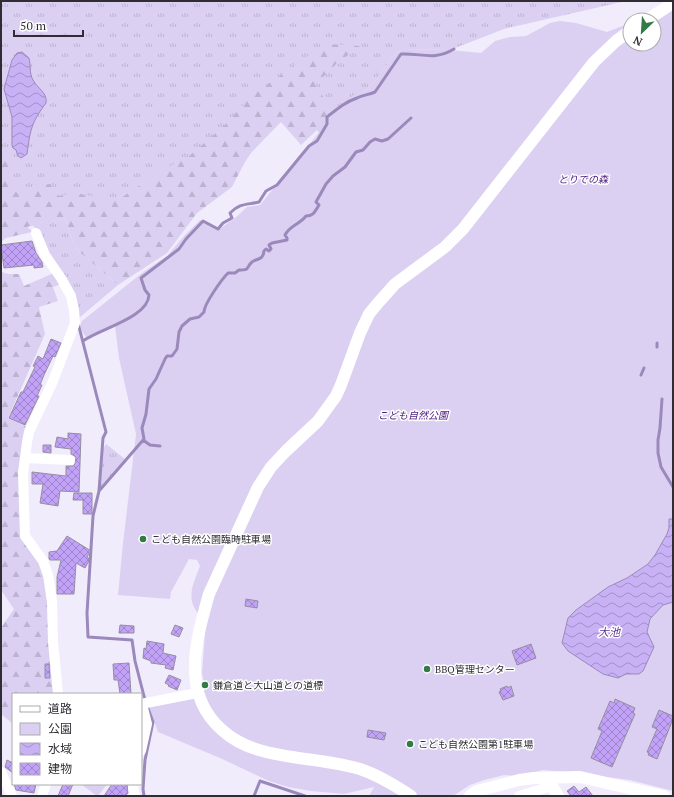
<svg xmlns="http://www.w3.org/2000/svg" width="674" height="797" font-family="'PT Serif','Noto Sans JP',serif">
<defs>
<pattern id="grass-tufts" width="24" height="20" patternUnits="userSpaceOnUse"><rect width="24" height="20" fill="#dbd0f2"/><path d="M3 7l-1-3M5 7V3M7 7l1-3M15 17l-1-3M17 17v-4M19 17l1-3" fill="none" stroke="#bcb3d0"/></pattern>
<pattern id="forest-firs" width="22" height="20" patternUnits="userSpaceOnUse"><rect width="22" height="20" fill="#dbd0f2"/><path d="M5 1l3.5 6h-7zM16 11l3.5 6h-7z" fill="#bcb3d0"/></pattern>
<pattern id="water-waves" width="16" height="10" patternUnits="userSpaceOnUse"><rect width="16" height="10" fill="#c9b1f6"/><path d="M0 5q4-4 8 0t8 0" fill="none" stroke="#a490c8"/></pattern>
<pattern id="building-cross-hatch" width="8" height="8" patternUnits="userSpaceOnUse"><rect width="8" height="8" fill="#c2a2f8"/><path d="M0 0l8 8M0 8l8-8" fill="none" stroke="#9e84c9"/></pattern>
</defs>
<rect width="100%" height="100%" fill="#f1ecfc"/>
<path fill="url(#grass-tufts)" d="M1,1H626L504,29L450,50L402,49L392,57L377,79L363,93L355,95L326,116L312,96L268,128L245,162L178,228L117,224L1,208Z
M65,218L75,248L118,285L79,318L53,261L33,225Z
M106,444L125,459L100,489L103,449Z"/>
<path fill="url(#forest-firs)" d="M328,44L360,46L335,65L315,85L336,115L330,147L317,130L301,145L281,122L248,156L232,187L197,213L167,253L118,285L75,248L65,218L27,227L30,229L32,232L6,238L1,242V156L15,158L19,168L7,179L15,192L33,197L32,186L50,184L59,196L74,193L99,197L121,198L164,169L188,157L225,125L251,96L316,50Z
M1,268L2,272L8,274H19L24,286L54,273L61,284L53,287L58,301L39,307L45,334L8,418L29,428L22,537L41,564L51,602L56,694H13V724L1,714V628L14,609L1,590Z"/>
<path fill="#dbd0f2" d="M668,1H673V791L630,780L567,772L543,770L516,776L504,775L484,780L470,785L453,796H369L374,787L344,794L311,791L288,787L269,781L220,758L158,732L149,707L187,700L205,690L202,673L206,621C184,603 191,589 200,566L197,560L189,559L171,592L170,599L118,595L123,543L136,434L119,358L115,326L88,339C83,333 78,328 82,321L142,273L167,256L185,235L200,220L218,230L235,218L247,207L260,205L325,125L326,116L355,94L363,93L377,79L392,57L402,49L450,50L481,53L495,41L510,37L526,36L550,23L560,21L576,23L607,32L630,23V44H654V20H638Z
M81,784H107L98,796H97Z"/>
<path fill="url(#water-waves)" stroke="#9b89bc" d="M22,52L29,58C31,65 29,73 33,80C37,88 48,93 46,103C31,123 30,131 27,154L21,158L18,156L16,150L13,148L12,145V117L4,89L12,60L17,53Z
M669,519H673V602L663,605L650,619L647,632L654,647L643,671L639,674H626L618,678L603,674L568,651L562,643L568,618L576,610L608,587L627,578L648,564L655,555L667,534L669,528Z"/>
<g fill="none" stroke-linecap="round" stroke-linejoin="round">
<path stroke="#9b89bc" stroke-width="3" d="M78,323L106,432L103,438L99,491L93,516L87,613L88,637L132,640L135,661L145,700L153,722L145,760L143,789L144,796
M83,341C99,329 148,318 149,295L145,290L141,278L179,249L186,239L203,221L218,229L223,223L232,218L230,213C240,203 246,205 259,202L266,191L277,185L309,146L317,141L327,124V117C337,109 345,102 357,98C363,95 368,95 375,92L401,54C422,53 434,61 454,49
M657,343V347
M641,375L644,368
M662,399L660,428L658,440V453L661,467L673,487
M143,440L150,445L160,446
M99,491L144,439L142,428L146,414L149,389L156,379L165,359L167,356H172L177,349L179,332L182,326L190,319L199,317L204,312C204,304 222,279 228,273H235L239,270C251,270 245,268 252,262C258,258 263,260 264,251L266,249L269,251L271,249L269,245L272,243L287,240V238L285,235C290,225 299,225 306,216C314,216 315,211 319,205L316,202L326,184L333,176L345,167L356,152L363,150L370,142L375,139L382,141L388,139L411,118
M254,796L260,781L305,796"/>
</g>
<path fill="url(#building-cross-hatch)" stroke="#948f9e" d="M32,241L36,253L42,262L43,267L34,268V265L4,268L2,254H1V245Z
M51,339L61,343L55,357L53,356L44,375L40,385H42L37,396H39L25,425L9,418L21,392H23L35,367L33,366L38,356L43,359Z
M68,433L81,434L79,492L60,491L58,506L40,503L43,484H32V472L66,476V466H73L75,464L76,457L71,454V449L55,447L57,437L68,439Z
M43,445H51V453L43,452Z
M74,493H92V514H83V500H73Z
M67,536L91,551L87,557L90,559L85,568L76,563L74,594H57V577L61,560H50L49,559V552L57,551Z
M246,599L258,601L257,608L245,606Z
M120,625L134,626V633H119Z
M175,625L183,628L179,637L171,634Z
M147,641L164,644L163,653L176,656L173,670L165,668L166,665L151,663V661L143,658L144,648L146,649Z
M531,644L536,658L517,665L512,651Z
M129,663L131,694H120L118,680H114L113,664Z
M45,664H49L50,678H45Z
M169,675L181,680L177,690L168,686L169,685L165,683Z
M507,686L508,688L511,686L514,696L503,700L499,692L501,691L500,689Z
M615,699L635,708L633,713L635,714L612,767L591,758L602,731L598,729L610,701L614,703Z
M659,710L673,716V719L657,759L648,755L649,753L647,752L657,729L652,727Z
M368,730L386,733L384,740L367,737Z
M7,760L13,763V773L5,767Z
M14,784H36L34,793L16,790Z
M63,784H73L68,796H58Z
M112,784H127L128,793L125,796H104Z
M574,786L579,792L586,787L593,796H571L567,791Z"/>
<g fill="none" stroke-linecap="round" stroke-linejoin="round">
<path stroke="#fff" stroke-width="10" d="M36,233L45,255L61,278L71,296L74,310L75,323L53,381L29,432L27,442L23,473L25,536L43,561L48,575L52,602L53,642L58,694
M25,458L70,460
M141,704L197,693
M141,751L147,724L142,704
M1,772L12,796
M134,784L133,788L135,796
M42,796L46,784
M519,796L552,786"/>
<path stroke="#fff" stroke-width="12" d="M647,20L673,3
M547,778L558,796
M411,796C396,786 378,775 360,769C327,759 292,760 259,750C245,746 232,739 222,730C180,693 196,640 209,594L258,487L271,467L286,451L318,421L336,396L341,385L360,333L369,314L378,303L395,284L445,247L463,229L594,62L616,41L630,31
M470,796L477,791L519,780L534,778L580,777L664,796"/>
</g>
<g fill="#327a46" stroke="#fff" stroke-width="1.5">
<circle cx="143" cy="539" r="4"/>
<circle cx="427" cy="669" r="4"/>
<circle cx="205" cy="685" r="4"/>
<circle cx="410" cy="744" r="4"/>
</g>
<g text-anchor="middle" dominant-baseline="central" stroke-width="3" stroke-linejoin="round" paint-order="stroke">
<g font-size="10" font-style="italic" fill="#4f2082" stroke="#fff">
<text x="583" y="179">とりでの森</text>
<text x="413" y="415">こども自然公園</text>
</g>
<g font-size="10" fill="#2f2d33" stroke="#fff" text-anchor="start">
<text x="151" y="539">こども自然公園臨時駐車場</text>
<text x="435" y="669">BBQ管理センター</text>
<text x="213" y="685">鎌倉道と大山道との道標</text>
<text x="418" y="744">こども自然公園第1駐車場</text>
</g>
<g font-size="11" font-style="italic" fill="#5b2f91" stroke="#fff">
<text x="609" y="632">大池</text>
</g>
</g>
<rect width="674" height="797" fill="none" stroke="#2f2d33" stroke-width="4"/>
<rect x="12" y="693" width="130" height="92" fill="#ffffff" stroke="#acabad"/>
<rect x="20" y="706" width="20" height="6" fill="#ffffff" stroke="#acabad"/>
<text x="48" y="713" font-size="12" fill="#2f2d33">道路</text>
<rect x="20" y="723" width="20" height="12" fill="#dbd0f2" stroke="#acabad"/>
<text x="48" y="733" font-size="12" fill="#2f2d33">公園</text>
<rect x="20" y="743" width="20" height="12" fill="url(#water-waves)" stroke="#acabad"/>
<text x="48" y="753" font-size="12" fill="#2f2d33">水域</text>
<rect x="20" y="763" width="20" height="12" fill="url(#building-cross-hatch)" stroke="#acabad"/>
<text x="48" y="773" font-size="12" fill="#2f2d33">建物</text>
<g transform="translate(642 32) rotate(205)"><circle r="19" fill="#ffffff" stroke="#acabad"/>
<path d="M0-3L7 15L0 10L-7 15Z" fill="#327a46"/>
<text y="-6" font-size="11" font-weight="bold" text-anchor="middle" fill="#2f2d33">N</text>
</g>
<path d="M14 30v6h69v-6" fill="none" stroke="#2f2d33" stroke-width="2"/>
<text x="20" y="30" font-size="12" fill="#2f2d33" stroke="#ffffff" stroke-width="3" paint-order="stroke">50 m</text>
</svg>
